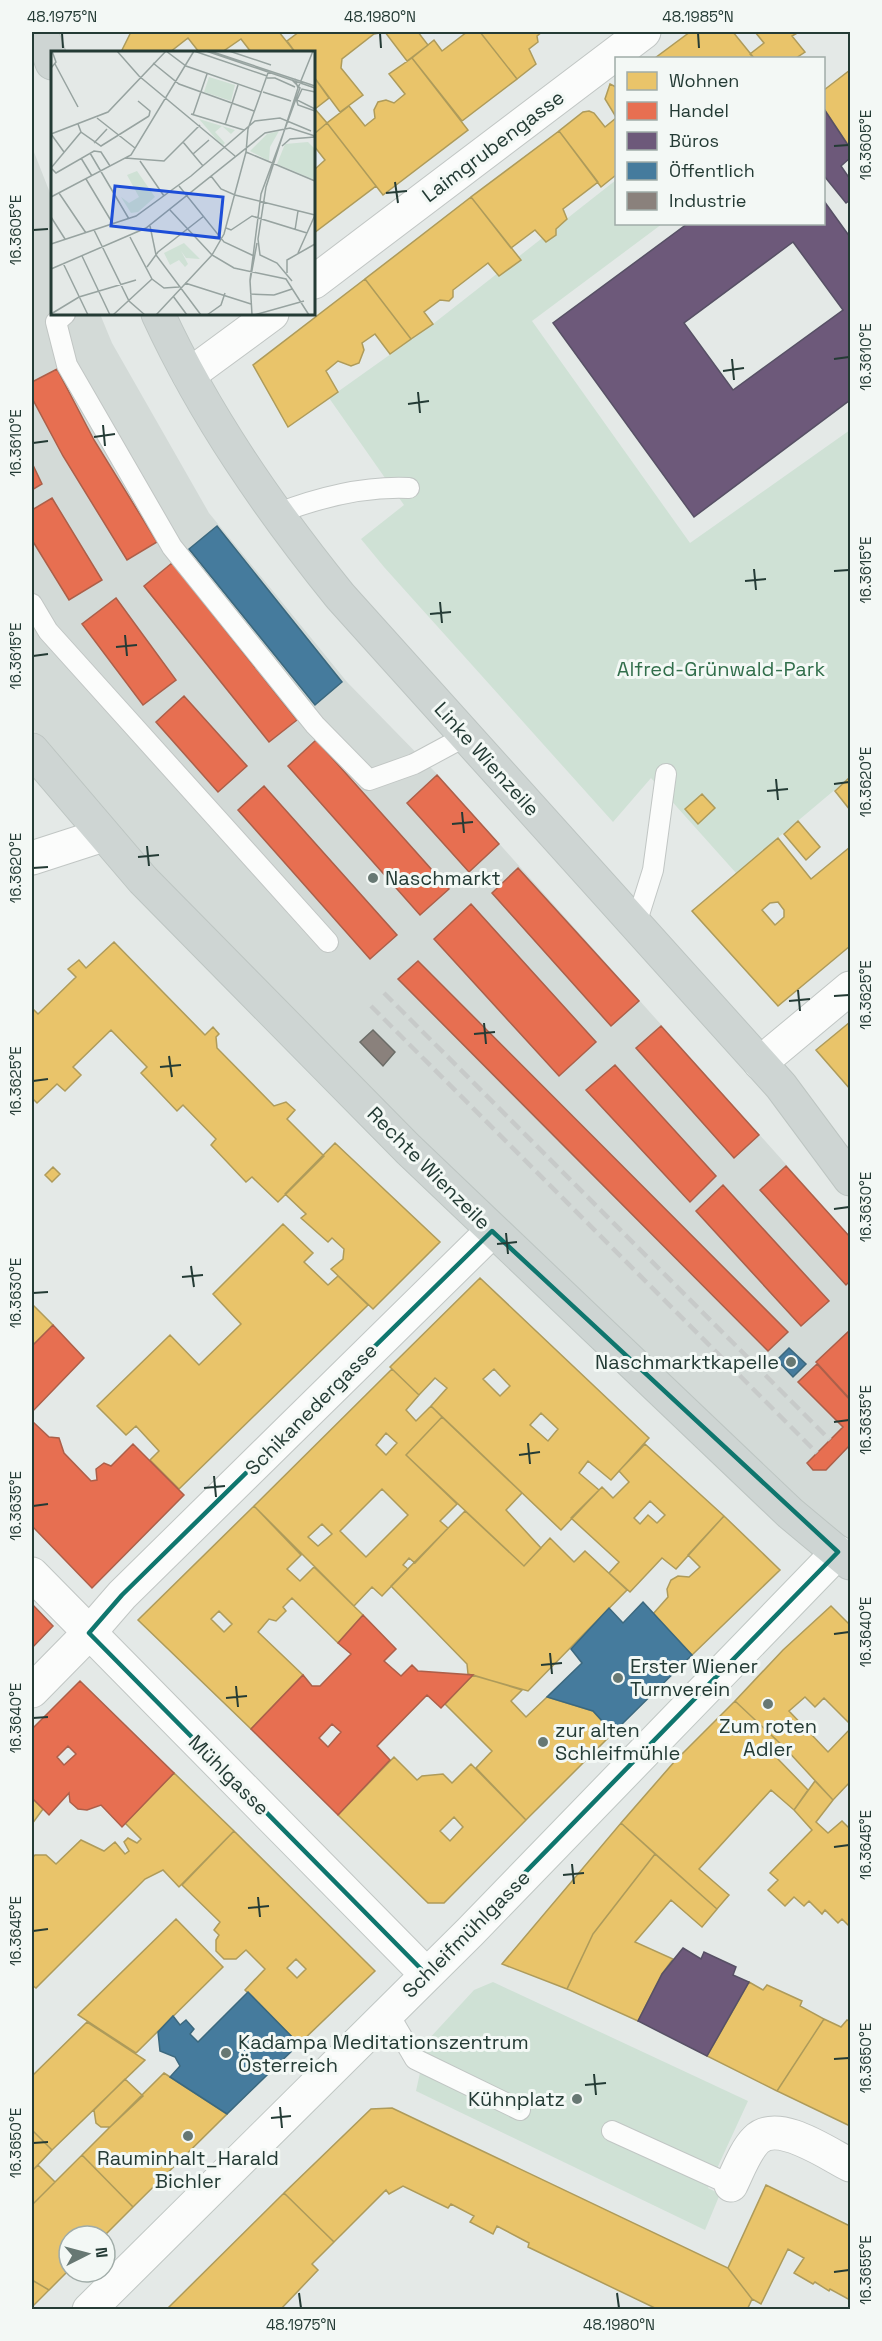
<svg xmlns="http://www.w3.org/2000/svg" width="882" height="2341" font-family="'Space Grotesk',sans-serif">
<rect width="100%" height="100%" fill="#e4e9e7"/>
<path fill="#d3dad7" d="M32,147L52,198V314H100L112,343L209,513L347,682L437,774L850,1236V1560L137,869L32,728Z"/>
<path fill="#cfe1d5" d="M616,180V224H662L532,321L690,543L850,430V777L736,873L651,778L613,822L384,567L361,539L404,505L329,398L433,324Z
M493,1982L748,2101L708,2188L720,2194L705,2230L416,2091L427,2041L474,1990Z"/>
<path fill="#e9c46a" stroke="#ae9b5a" stroke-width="1.5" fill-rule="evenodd" d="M131,32H279L295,52H251L241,39L222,52H199L188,38L170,52H121Z
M299,32H418L428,45L407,61L385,32L374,34L342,59L341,68L363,95L340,112L314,77V52H295L287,41Z
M467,32H480L517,79L462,121L412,58L434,40L442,51Z
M480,32H542L537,36L538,42L529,49L536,64L517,79Z
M690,32H733L754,58H655Z
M755,32H799L792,36L805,52L796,58H754L750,54L764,43Z
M412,58L468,130L383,195L327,123L349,106L365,126L375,118L374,110L378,102L386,100L394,103L405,94L389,74Z
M850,70V148L824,109V90Z
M314,77L329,98L315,109L327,123L314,134Z
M610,84L616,87V117L605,99Z
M589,111L594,113L605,127L616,118V175L601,187L559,131L583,112Z
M327,123L376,186L314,233V170L325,160L314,146V134Z
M559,131L598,182L563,209L567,219L556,229V235L546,242L535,230L511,248L471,197Z
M471,197L521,260L499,276L488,263L453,290V297L449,301L440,300L424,312L433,324L411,339L365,279Z
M365,279L411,339L390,354L375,334L362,343L364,350L359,363L351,366L338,361L326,371L338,392L288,427L253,365Z
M850,777V810L835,791Z
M702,794L715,808L698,824L685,809Z
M798,821L820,847L806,860L784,834Z
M778,838L811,879L850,847V946L778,1006L692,911ZM778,902L784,910V917L775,925L762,910L770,903Z
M114,942L205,1035L213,1027L219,1034L216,1037L217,1048L274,1106L286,1102L295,1110L287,1119L324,1156L278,1202L252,1177L246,1182L211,1145L216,1139L183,1105L177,1111L141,1073L147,1067L111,1030L73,1067L81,1075L65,1091L57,1084L37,1103L32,1098V1008L38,1014L76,977L68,969L79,960L86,968Z
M850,1022V1089L816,1050Z
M335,1143L440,1242L373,1309L331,1269L343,1259L344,1249L332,1238L328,1242L301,1218L306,1214L285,1194Z
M53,1167L60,1174L52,1182L45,1175Z
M283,1224L313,1253L304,1262L328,1285L338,1276L368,1305L179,1489L150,1460L159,1451L136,1426L126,1435L97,1406L170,1335L199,1365L241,1324L213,1294Z
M480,1278L649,1438L611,1480L588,1461L579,1473L599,1490L561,1530L431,1406L447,1388L435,1378L419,1395L390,1367ZM494,1369L510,1386L500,1396L483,1379ZM541,1413L558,1429L548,1441L530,1425Z
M32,1304L53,1325L32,1346Z
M392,1369L419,1395L406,1410L416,1421L431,1406L442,1417L406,1455L457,1504L440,1521L448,1528L415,1563L409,1558L403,1565L408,1569L382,1596L372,1587L354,1606L254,1506ZM386,1433L397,1443L386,1455L376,1445ZM382,1489L408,1515L366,1557L340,1531ZM322,1524L332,1534L318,1546L308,1537Z
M442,1417L522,1493L506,1510L541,1548L524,1566L406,1455Z
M645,1444L724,1516L676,1569L662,1558L630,1592L609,1573L619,1562L571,1518L602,1487L613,1498L629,1482L619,1471ZM650,1501L665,1515L657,1523L648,1515L640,1524L634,1518Z
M254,1506L301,1555L287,1569L300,1581L314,1567L363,1615L338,1643L292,1598L283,1607L286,1611L276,1621L269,1619L258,1632L303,1675L251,1729L138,1620ZM219,1611L232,1624L224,1632L211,1619Z
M465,1511L524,1566L550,1538L574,1562L585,1551L627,1590L528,1691L468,1674L467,1664L391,1586Z
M724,1516L780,1570L692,1655L653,1614L668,1597L667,1589L671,1580L678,1576L689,1577L700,1567L688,1555Z
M831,1606L850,1625V1724L824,1698L815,1707L805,1697L789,1711L828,1752L850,1729V1782L833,1800L785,1748L735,1701L783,1650Z
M473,1675L522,1690L511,1701L526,1717L547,1697L593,1711L613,1733L526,1820L476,1768L492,1751L445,1704Z
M735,1701L785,1748L776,1757L808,1790L794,1810L771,1790L699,1869L729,1895L717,1909L621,1823L675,1761Z
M394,1757L417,1780L422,1776L443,1774L452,1783L471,1764L526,1820L444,1903H428L338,1815ZM454,1817L463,1827L450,1841L440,1831Z
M174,1773L234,1831L179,1887L163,1870L145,1879L36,1988L32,1985V1858L35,1855H46L56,1864L81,1840L104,1851L115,1842L125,1854L129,1851L124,1842L128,1838L137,1843L141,1839L125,1823Z
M815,1781L833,1800L816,1822L828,1833L842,1821L850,1829V1927L842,1919L838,1923L825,1910L822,1914L809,1901L804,1906L794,1897L785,1906L768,1890L778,1880L770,1873L812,1830L794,1810Z
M32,1798L43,1809L32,1824Z
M621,1823L655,1854L593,1934L567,1989L502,1964Z
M234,1831L375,1971L299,2044L245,1990L265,1969L246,1950L236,1959H224L216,1951V1940L219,1935L214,1930L220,1922L182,1885ZM296,1959L306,1969L297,1978L287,1968Z
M655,1854L717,1909L702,1927L671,1900L635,1942L673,1959L662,1974L638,2021L567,1989L593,1934Z
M176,1919L223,1967L136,2053L78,2015Z
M749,1982L763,1990L767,1985L802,2001L800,2006L824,2019L777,2091L707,2056Z
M824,2019L841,2027L847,2020L850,2022V2126L777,2091Z
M87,2022L145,2060L52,2150L32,2130V2076Z
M164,2073L227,2114L133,2207L82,2155Z
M125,2079L143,2096L110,2127H101L96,2123L94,2110Z
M392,2108L728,2268L752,2299L747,2310H659L528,2247L529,2243L497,2226L493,2234L470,2222L474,2216L451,2204L448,2208L403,2186L389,2194L386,2190L334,2242L284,2193L371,2109Z
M32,2130L52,2150L32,2171Z
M82,2155L133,2207L104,2236H69V2270L49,2290L32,2280V2205Z
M38,2165L55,2182L32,2205V2171Z
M766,2185L850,2226V2300L830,2289L829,2291L815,2282L813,2284L794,2273L804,2258L788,2249L761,2304L752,2299L728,2268Z
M284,2193L334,2242L312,2264L318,2270L280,2310H166Z
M32,2280L49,2290L32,2307Z"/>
<path fill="#e76f51" stroke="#ac5f49" stroke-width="1.5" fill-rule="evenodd" d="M57,369L94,440L157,542L127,560L63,456L32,398V382Z
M32,463L42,484L32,490Z
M52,498L102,580L69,600L32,540V510Z
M172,563L297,720L269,742L144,586Z
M116,598L176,680L143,705L82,624Z
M184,696L247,766L218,792L156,722Z
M316,740L449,889L420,915L288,766Z
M437,775L499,844L469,872L407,803Z
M264,786L397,935L370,959L238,810Z
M518,868L639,1001L611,1026L492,893Z
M471,904L596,1042L559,1076L434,939Z
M418,961L788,1332L768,1351L398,979Z
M661,1026L759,1135L734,1158L636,1048Z
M615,1065L716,1176L690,1202L586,1090Z
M786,1166L850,1237V1281L846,1285L760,1190Z
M723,1185L829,1301L801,1326L696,1211Z
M53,1325L84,1358L32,1412V1346Z
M850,1330V1399L816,1362Z
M817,1364L850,1400V1445L826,1470H813L807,1463L843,1427L798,1382Z
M32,1421L49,1437L59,1438L64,1453L91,1481L97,1480L96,1469L104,1463L111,1466L133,1444L184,1495L92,1588L32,1526Z
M32,1604L53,1626L32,1648Z
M363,1615L396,1649L384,1661L401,1676L412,1665L418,1671L473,1675L441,1708L427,1695L377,1746L390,1760L338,1815L251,1729L303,1675L312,1686H320L351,1654L338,1643ZM332,1724L341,1732L328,1747L319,1738Z
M80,1681L174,1773L122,1827L101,1805L87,1810L78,1809L70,1802L69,1793L49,1815L32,1798V1729ZM68,1746L76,1754L64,1765L57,1757Z"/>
<path fill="#6d597a" stroke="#575065" stroke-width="1.5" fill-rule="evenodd" d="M824,109L850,148V158L841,166L850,179V200L846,203L825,177L824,178Z
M824,201L850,237V400L694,517L553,323L687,224H824ZM793,242L843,310L733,390L684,323Z
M683,1948L701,1959L704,1952L736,1967L733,1975L749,1982L707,2056L638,2021L662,1974Z"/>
<path fill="#457b9d" stroke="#3b687e" stroke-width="1.5" d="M217,526L342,682L315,705L189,549Z
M789,1348L806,1364L793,1377L777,1360Z
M643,1602L692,1655L613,1733L593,1711L547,1697L582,1663L571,1649L609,1608L623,1623Z
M248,1992L299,2044L227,2114L170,2077L180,2066L175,2057L160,2051L158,2032L173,2016L180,2025L186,2020L194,2029L190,2034L198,2042Z"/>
<path fill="#8a817c" stroke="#6b6c67" stroke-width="1.5" d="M373,1030L395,1052L383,1066L360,1042Z"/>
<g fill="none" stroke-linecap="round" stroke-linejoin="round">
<g stroke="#c1c6c4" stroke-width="22">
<path id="lane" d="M65,314L56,322L67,365L172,547L315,725L369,780L414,764L466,736
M276,514C317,498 364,486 409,488
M32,604L48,631L328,942
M636,924L653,870L666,774
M388,2013L415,2059L520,2110
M612,2131L731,2185"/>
</g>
<g stroke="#c1c6c4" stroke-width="35">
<path id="street" d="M314,282L644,32
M189,375L272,314
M32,858L103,835
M760,1063L850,988
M32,1574L426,1974
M32,1691L89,1633L122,1595L492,1231
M731,2185C738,2171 745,2151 756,2140C778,2118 828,2154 850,2165"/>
</g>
<g stroke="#c0c7c4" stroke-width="35">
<path id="secondary" d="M89,2310L470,1932L838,1552"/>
</g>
<g stroke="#bdc5c2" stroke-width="35">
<path id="primary" d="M41,32L52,63
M158,314C205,416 269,508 340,596L781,1086L850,1179
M32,750L143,880L408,1149L790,1513L850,1563"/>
</g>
<use href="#lane" stroke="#fbfcfb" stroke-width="20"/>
<use href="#street" stroke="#fbfcfb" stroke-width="33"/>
<use href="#secondary" stroke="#fbfcfb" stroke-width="33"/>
<use href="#primary" stroke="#ced5d3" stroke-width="33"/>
<path stroke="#c7cac9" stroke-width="4.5" stroke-dasharray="12 6" stroke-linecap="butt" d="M384,993L830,1440
M371,1006L817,1453"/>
</g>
<path fill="none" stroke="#0f766e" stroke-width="4.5" stroke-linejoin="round" d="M492,1231L838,1552L426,1974L89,1633L122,1595Z"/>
<path fill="none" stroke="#243b35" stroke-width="2" d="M62,33L63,48M380,33L381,48M698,33L699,48M834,146L849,145M395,182L398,203M386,193L407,191M33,230L48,229M732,359L734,380M834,359L849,357M723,371L744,368M418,392L420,413M408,404L429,401M103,425L105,446M94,437L115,434M33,443L48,441M754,569L756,590M834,571L849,570M745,581L766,579M440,602L442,623M430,614L451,612M125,635L127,656M116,647L137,645M33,656L48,654M776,779L778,800M834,784L849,782M767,791L788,789M462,812L464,833M452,824L473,822M147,846L149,866M138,857L159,855M33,868L48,867M798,990L800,1011M834,996L849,995M789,1001L810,999M484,1023L486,1044M474,1034L495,1032M169,1056L172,1077M160,1067L181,1065M33,1081L48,1079M834,1209L849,1207M506,1233L508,1254M497,1244L517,1242M191,1266L194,1287M182,1277L203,1275M33,1293L48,1292M834,1422L849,1420M528,1443L530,1464M519,1455L540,1452M214,1476L216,1497M204,1488L225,1486M33,1506L48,1504M834,1634L849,1632M550,1653L552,1674M541,1665L562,1663M236,1686L238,1707M226,1698L247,1696M33,1718L48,1717M834,1847L849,1845M572,1864L574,1884M563,1875L584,1873M258,1897L260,1917M248,1908L269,1906M33,1931L48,1929M834,2059L849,2058M594,2074L596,2095M585,2085L606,2083M280,2107L282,2128M271,2118L291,2116M33,2143L48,2142M834,2272L849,2270M299,2293L301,2308M617,2293L619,2308"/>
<g fill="#677873" stroke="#f3f8f5" stroke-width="2">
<circle cx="373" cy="878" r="6"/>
<circle cx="791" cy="1362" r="6"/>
<circle cx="618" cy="1678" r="6"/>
<circle cx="768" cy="1704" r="6"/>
<circle cx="543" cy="1742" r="6"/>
<circle cx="226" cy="2053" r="6"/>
<circle cx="577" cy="2099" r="6"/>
<circle cx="188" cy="2136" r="6"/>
</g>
<g text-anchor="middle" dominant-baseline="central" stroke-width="6" stroke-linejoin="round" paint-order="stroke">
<g font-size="20" fill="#243b35" stroke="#f3f8f5">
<text transform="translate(493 146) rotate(-37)">Laimgrubengasse</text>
<text transform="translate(487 759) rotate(48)">Linke Wienzeile</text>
<text transform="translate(429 1168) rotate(45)">Rechte Wienzeile</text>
<text transform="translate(311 1409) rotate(-45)">Schikanedergasse</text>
<text transform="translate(229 1775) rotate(45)">Mühlgasse</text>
<text transform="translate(466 1934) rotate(-45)">Schleifmühlgasse</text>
</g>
<g font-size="20" fill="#316e4b" stroke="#f3f8f5">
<text x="721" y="669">Alfred-Grünwald-Park</text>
</g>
<g font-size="20" fill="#243b35" stroke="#f3f8f5" text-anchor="start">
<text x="385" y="878">Naschmarkt</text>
<text x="779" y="1362" text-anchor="end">Naschmarktkapelle</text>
<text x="630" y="1666">Erster Wiener<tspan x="630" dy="23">Turnverein</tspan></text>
<text x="768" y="1726" text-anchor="middle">Zum roten<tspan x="768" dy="23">Adler</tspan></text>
<text x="555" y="1730">zur alten<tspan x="555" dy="23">Schleifmühle</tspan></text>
<text x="238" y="2042">Kadampa Meditationszentrum<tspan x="238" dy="23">Österreich</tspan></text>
<text x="565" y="2099" text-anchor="end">Kühnplatz</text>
<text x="188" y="2158" text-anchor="middle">Rauminhalt_Harald<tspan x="188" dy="23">Bichler</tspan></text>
</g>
</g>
<g transform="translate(51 51)">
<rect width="264" height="264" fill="#e4e9e7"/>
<path d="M158,26L184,34L180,50L153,41ZM148,68L184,79L180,83L171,75L164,81L174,92L171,95ZM228,80L219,96L218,110L199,100L216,83ZM257,91L264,98V129L226,113L234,93ZM86,120L104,146L87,161L80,162L70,146L78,152L88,146L76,124ZM133,192L149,208L135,207L130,200L137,213L134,216L128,209L119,214L113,202Z" fill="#cfe1d5"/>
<path fill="none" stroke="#97a3a0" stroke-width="1.5" d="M66,0L88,25L184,105M115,0L135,15L210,41M143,0L216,25M155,0L264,37M159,0L264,35M178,0L220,14M102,12L128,33L203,60M4,13L27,56M0,17L5,11L1,0M218,19L197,78L195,101L173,183L161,204L183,217L235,228L258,264M216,27H224L244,36M247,37L262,0M212,41L240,50M264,41L251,38L246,49L264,58M245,47L247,54L264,60M87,50L99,60L98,65M140,63L193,79M142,64L156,23M46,67L84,97M27,73L30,81L50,95L98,65M174,74L187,34M0,83L57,61L115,0M0,83L13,101M132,91L152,115M43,92L56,78M231,95L239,88L264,86M195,101L264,130M39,102L78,168M142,103L158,89M30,107L41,125M74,107L113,110L149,74M89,110L113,145M0,117L5,122L43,100L50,101L59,115M0,117L30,81M160,125L170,138L184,144L264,164M35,128L62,173M128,135L173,191L203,205M8,142L35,182M0,146L80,104L143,0M0,166L14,188M99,175L105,204L150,264M175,177L180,179L201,165L256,182M43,179L78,250L94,264M244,179L247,160M79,186L101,228L113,237L128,236M0,193L85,165L140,125L204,70L229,67L260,80M247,202L264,164M31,205L59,264M12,212L37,264M96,216L107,201L153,165M0,218L95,177L214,82L239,77L264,85M236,222V209L264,193M241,230L226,212L209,204L207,188L215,136L247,37L244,28M134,232L200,253M199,243L223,244M223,244L241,238M122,245L136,264M0,263L28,246L85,229M62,264L101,228M105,264L161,204L119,159M156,264L170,254L174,242M201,264L199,230L206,192M201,264L199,229L210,143L249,37L241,29M203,264L253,250"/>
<path fill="#1d4ed8" fill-opacity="0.15" stroke="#1d4ed8" stroke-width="3" d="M64,135L172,146L168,187L60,175Z"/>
<rect width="264" height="264" fill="none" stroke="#243b35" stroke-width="3"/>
</g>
<rect width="882" height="2341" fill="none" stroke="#f3f8f5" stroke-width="66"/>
<rect x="615" y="57" width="210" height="168" fill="#f3f8f5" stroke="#a0aca8" stroke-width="1.5"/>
<rect x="627" y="72" width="30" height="18" fill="#e9c46a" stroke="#a0aca8" stroke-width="1.5"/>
<text x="669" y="87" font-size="18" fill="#243b35">Wohnen</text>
<rect x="627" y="102" width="30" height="18" fill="#e76f51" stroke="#a0aca8" stroke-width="1.5"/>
<text x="669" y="117" font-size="18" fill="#243b35">Handel</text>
<rect x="627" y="132" width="30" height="18" fill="#6d597a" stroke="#a0aca8" stroke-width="1.5"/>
<text x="669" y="147" font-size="18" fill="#243b35">Büros</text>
<rect x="627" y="162" width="30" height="18" fill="#457b9d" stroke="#a0aca8" stroke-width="1.5"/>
<text x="669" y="177" font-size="18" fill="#243b35">Öffentlich</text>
<rect x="627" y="192" width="30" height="18" fill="#8a817c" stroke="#a0aca8" stroke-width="1.5"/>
<text x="669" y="207" font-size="18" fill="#243b35">Industrie</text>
<g transform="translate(87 2254) rotate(84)"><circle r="28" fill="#f3f8f5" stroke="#a0aca8" stroke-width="1.5"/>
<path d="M0-4.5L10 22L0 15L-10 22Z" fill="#677873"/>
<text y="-9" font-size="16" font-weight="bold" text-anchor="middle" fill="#243b35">N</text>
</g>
<rect x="33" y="33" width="816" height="2275" fill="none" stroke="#243b35" stroke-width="2"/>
<g font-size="15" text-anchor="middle" fill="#243b35">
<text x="62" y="22">48.1975°N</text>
<text x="380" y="22">48.1980°N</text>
<text x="698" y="22">48.1985°N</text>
<text transform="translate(866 145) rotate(-90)" y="5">16.3605°E</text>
<text transform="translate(16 230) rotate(-90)" y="5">16.3605°E</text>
<text transform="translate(866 357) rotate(-90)" y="5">16.3610°E</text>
<text transform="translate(16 443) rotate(-90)" y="5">16.3610°E</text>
<text transform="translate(866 570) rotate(-90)" y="5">16.3615°E</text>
<text transform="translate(16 656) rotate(-90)" y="5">16.3615°E</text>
<text transform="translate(866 782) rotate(-90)" y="5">16.3620°E</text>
<text transform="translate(16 868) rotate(-90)" y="5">16.3620°E</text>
<text transform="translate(866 995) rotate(-90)" y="5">16.3625°E</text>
<text transform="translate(16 1081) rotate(-90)" y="5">16.3625°E</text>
<text transform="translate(866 1207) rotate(-90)" y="5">16.3630°E</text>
<text transform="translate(16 1293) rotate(-90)" y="5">16.3630°E</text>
<text transform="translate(866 1420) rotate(-90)" y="5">16.3635°E</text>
<text transform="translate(16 1506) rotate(-90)" y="5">16.3635°E</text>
<text transform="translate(866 1632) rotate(-90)" y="5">16.3640°E</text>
<text transform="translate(16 1718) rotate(-90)" y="5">16.3640°E</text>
<text transform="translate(866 1845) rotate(-90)" y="5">16.3645°E</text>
<text transform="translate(16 1931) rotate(-90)" y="5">16.3645°E</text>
<text transform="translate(866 2058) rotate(-90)" y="5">16.3650°E</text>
<text transform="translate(16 2143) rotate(-90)" y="5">16.3650°E</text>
<text transform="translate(866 2270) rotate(-90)" y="5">16.3655°E</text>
<text x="301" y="2330">48.1975°N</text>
<text x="619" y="2330">48.1980°N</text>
</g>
</svg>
